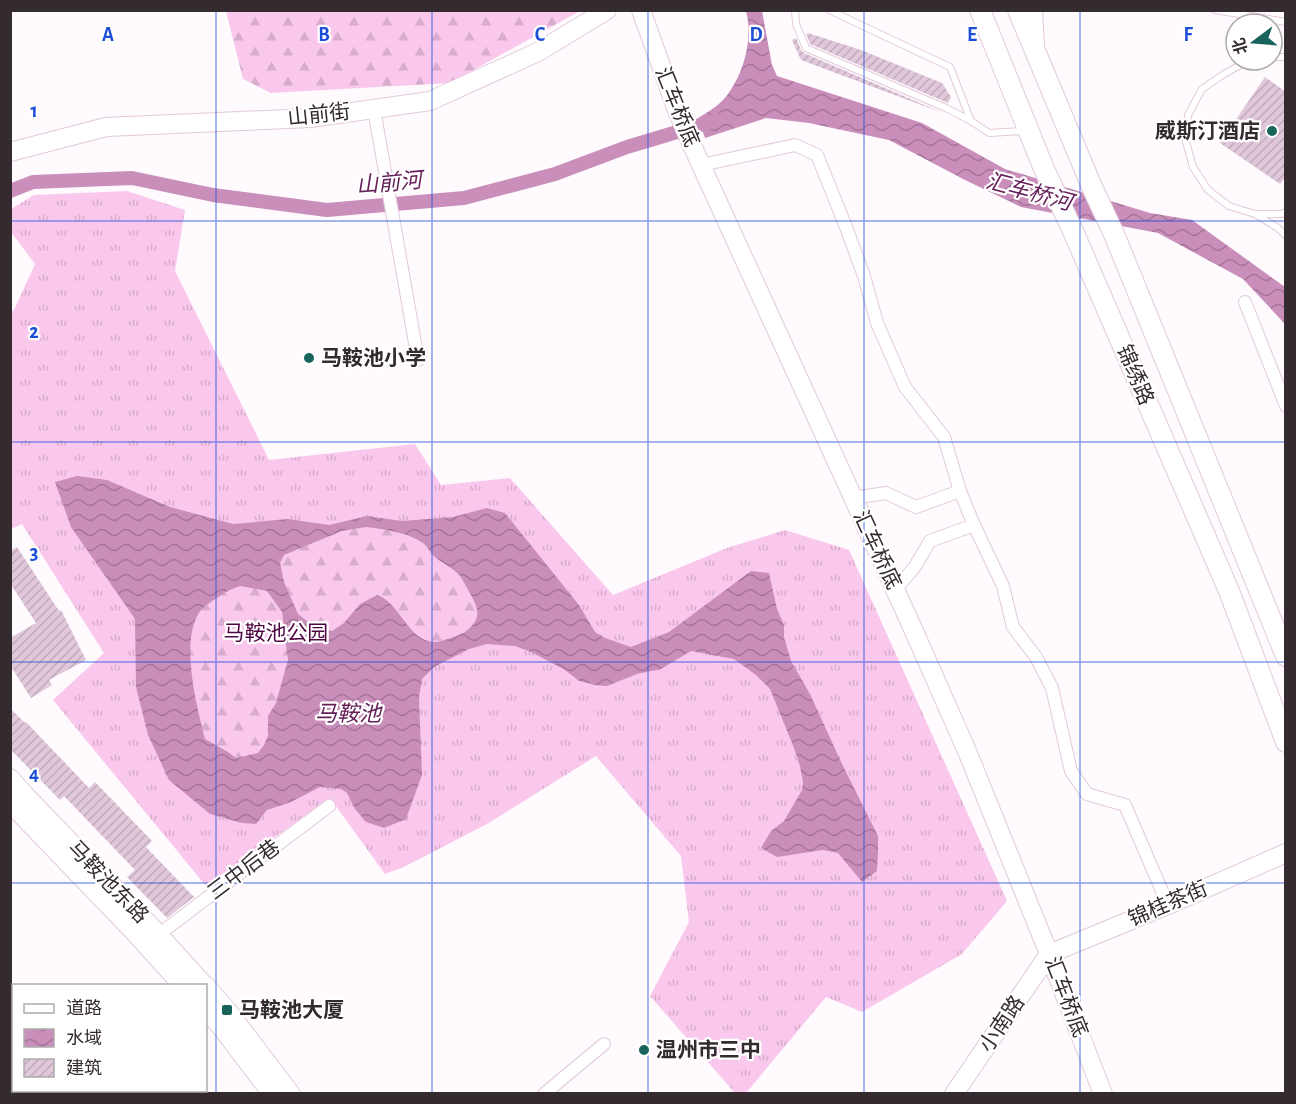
<svg xmlns="http://www.w3.org/2000/svg" width="1296" height="1104" font-family="'Alegreya Sans','Noto Sans SC',sans-serif">
<defs>
<pattern id="grass-tufts" width="24" height="20" patternUnits="userSpaceOnUse" patternTransform="scale(1.5)"><rect width="24" height="20" fill="#fac8ed"/><path d="M3 7l-1-3M5 7V3M7 7l1-3M15 17l-1-3M17 17v-4M19 17l1-3" fill="none" stroke="#d7accc"/></pattern>
<pattern id="forest-firs" width="22" height="20" patternUnits="userSpaceOnUse" patternTransform="scale(1.5)"><rect width="22" height="20" fill="#fac8ed"/><path d="M5 1l3.5 6h-7zM16 11l3.5 6h-7z" fill="#d7accc"/></pattern>
<pattern id="water-waves" width="16" height="10" patternUnits="userSpaceOnUse" patternTransform="scale(1.5)"><rect width="16" height="10" fill="#ca8ebb"/><path d="M0 5q4-4 8 0t8 0" fill="none" stroke="#a57499"/></pattern>
<pattern id="building-hatch" width="6" height="6" patternUnits="userSpaceOnUse" patternTransform="scale(1.5)"><rect width="6" height="6" fill="#e0c7d9"/><path d="M-1 1l2-2M0 6l6-6M5 7l2-2" fill="none" stroke="#c1abbb"/></pattern>
</defs>
<rect width="100%" height="100%" fill="#fffafd"/>
<path fill="url(#grass-tufts)" d="M127,191L185,210L175,271L269,460L415,444L441,485L510,478L613,595L727,548L785,530L849,550L1007,901L962,954L862,1012L826,997L746,1093H735L650,996L689,922L681,856L596,756L487,824L404,867L385,874L330,798L206,886L53,700L104,653L22,524L11,529V311L14,310L35,264L11,232V209L34,195Z"/>
<path fill="url(#forest-firs)" d="M226,11H580L450,83L271,93L243,79Z
M366,527L384,529L409,537L424,543L433,555L459,574L478,607L477,616L473,624L469,628L462,634L435,642L419,637L412,632L402,617L360,604L344,623L332,631L323,629H317L298,614L284,582L280,563L284,555L342,531Z
M241,586L267,591L282,612L289,660L276,703L268,716V736L264,745L259,753L235,758L228,752L205,739C197,707 177,633 204,607C213,598 230,589 241,586Z"/>
<path fill="url(#water-waves)" fill-rule="evenodd" d="M746,11H762L772,65L777,76L922,123L1005,169L1150,213L1192,220L1285,287V324L1243,279L1158,233L1021,207L965,180L889,140L809,123L766,118L705,138L698,118C710,111 723,103 730,91C745,69 753,36 746,11Z
M77,476L107,480L170,507L233,524L288,519L329,525L367,516L402,521L453,517L487,508L505,513L579,605L595,632L605,638L631,647L669,632L751,571L769,573L777,609L784,625V637L791,661L810,694L842,764L878,836V854L877,871L862,882L838,853L823,850L777,857L761,848L771,831L784,821L802,790L803,782L800,766L794,748L770,689L756,675L734,659L691,651L661,669L637,674L607,686L595,685L579,681L565,670L531,652L515,646L487,644L469,649L434,667L422,679L419,697L422,775L406,819L384,828L366,822L355,809L347,793L341,789L320,787L291,802L267,810L256,824L242,823L210,814L169,780L148,735L136,687L135,619L71,527L55,482ZM366,527C383,529 409,533 423,543C428,547 430,553 435,557C442,563 451,567 457,573C462,577 464,583 467,588C477,606 485,617 465,632C460,635 441,642 435,642C408,642 401,603 377,595L360,604L344,623L332,631L323,629H317L298,614L284,582L280,563L284,555L342,531ZM241,586L267,591L282,612L288,660L276,703L268,716V736L264,745L258,753L236,758L228,752L205,739C197,707 177,632 204,607C209,603 215,599 220,596C227,591 233,588 241,586Z"/>
<g fill="none" stroke-linecap="round" stroke-linejoin="round">
<path stroke="#ca8ebb" stroke-width="14" d="M10,191L33,182L132,178L213,195L327,210L464,198L555,174L627,147L717,120"/>
</g>
<path fill="url(#building-hatch)" d="M808,33L861,50L942,83L951,97L948,103L810,44L806,34Z
M796,38L801,50L804,53L943,113L801,60L792,40Z
M1265,77L1286,92V177L1280,184L1220,143Z
M17,547L59,611L61,610L86,660L49,680L52,685L31,698L10,665V638L36,623L10,583V551Z
M10,708L25,723L26,722L89,788L95,782L152,841L146,847L194,897L167,918L127,877L135,870L64,796L60,800L10,749Z"/>
<g fill="none" stroke-linecap="round" stroke-linejoin="round">
<g stroke="#e2c9db" stroke-width="8">
<path id="lane" d="M795,10L796,24L806,48L946,108L971,121
M829,10L950,67L971,121L989,133L1024,131
M1215,10L1286,22
M1272,57H1286
M1253,60L1242,64L1224,74L1202,89L1188,115L1186,142L1193,167L1208,190L1229,206L1255,214H1281L1286,212
M1255,214L1278,228L1286,236"/>
</g>
<g stroke="#e2c9db" stroke-width="14">
<path id="street" d="M374,109L418,360
M701,165L795,145L817,155L846,227L864,276L877,323L905,387L944,437L960,491L974,525L1003,586L1013,627L1036,657L1052,688L1071,771L1087,794L1125,805L1168,905
M1245,302L1286,406
M853,498L886,493L916,507L960,491
M895,590L914,568L930,541L974,525
M158,935L329,806
M61,1094L66,1090
M544,1094L604,1044"/>
</g>
<g stroke="#e2c9db" stroke-width="20">
<path id="secondary" d="M641,10L678,113L696,154L909,620L967,751L1049,954L1103,1094
M1033,10L1035,45
M10,152L106,127L310,118L430,101L538,52L607,10
M10,778L24,794L148,923L205,986
M10,803L136,934L183,986
M206,986L227,1010L291,1094
M206,1010L221,1027L272,1094
M954,1094L1049,954L1168,905L1286,853"/>
</g>
<g stroke="#e2c9db" stroke-width="22">
<path id="primary" d="M980,10L1044,169L1073,231L1229,591L1286,742
M1018,10L1092,187L1114,234L1286,656"/>
</g>
<use href="#lane" stroke="#fff" stroke-width="6"/>
<use href="#street" stroke="#fff" stroke-width="12"/>
<use href="#secondary" stroke="#fff" stroke-width="18"/>
<use href="#primary" stroke="#fff" stroke-width="20"/>
</g>
<path fill="none" stroke="#1d4ed8" stroke-width="1.5" stroke-opacity="0.55" d="M216,10V1094M432,10V1094M648,10V1094M864,10V1094M1080,10V1094M10,221H1286M10,442H1286M10,662H1286M10,883H1286"/>
<g fill="#18645d" stroke="#fff" stroke-width="2">
<circle cx="1272" cy="131" r="6"/>
<circle cx="309" cy="358" r="6"/>
<rect x="221" y="1004" width="12" height="12" rx="3"/>
<circle cx="644" cy="1050" r="6"/>
</g>
<g text-anchor="middle" dominant-baseline="central" stroke-width="4.5" stroke-linejoin="round" paint-order="stroke">
<g font-size="21" fill="#342b31" stroke="#fff">
<text transform="translate(677 107) rotate(68)">汇车桥底</text>
<text transform="translate(319 115) rotate(-6)">山前街</text>
<text transform="translate(1135 375) rotate(67)">锦绣路</text>
<text transform="translate(877 550) rotate(65)">汇车桥底</text>
<text transform="translate(244 870) rotate(-37)">三中后巷</text>
<text transform="translate(108 882) rotate(46)">马鞍池东路</text>
<text transform="translate(1168 904) rotate(-23)">锦桂茶街</text>
<text transform="translate(1066 997) rotate(69)">汇车桥底</text>
<text transform="translate(1002 1024) rotate(-56)">小南路</text>
</g>
<g font-size="21" font-weight="bold" fill="#342b31" stroke="#fff" text-anchor="start">
<text x="1260" y="131" text-anchor="end">威斯汀酒店</text>
<text x="321" y="358">马鞍池小学</text>
<text x="239" y="1010">马鞍池大厦</text>
<text x="656" y="1050">温州市三中</text>
</g>
<g font-size="21" fill="#4f0544" stroke="#fff">
<text x="276" y="633">马鞍池公园</text>
</g>
<g font-size="22" font-style="italic" fill="#662059" stroke="#fff">
<text transform="translate(389 183) rotate(-5)">山前河</text>
<text transform="translate(1029 192) rotate(15)">汇车桥河</text>
<text x="348" y="714">马鞍池</text>
</g>
</g>
<g font-size="20" text-anchor="middle" font-weight="bold" fill="#1d4ed8" stroke="#fff" stroke-width="4.5" stroke-linejoin="round" paint-order="stroke">
<text x="108" y="41">A</text>
<text x="324" y="41">B</text>
<text x="540" y="41">C</text>
<text x="756" y="41">D</text>
<text x="972" y="41">E</text>
<text x="1188" y="41">F</text>
<text x="34" y="117">1</text>
<text x="34" y="338">2</text>
<text x="34" y="559">3</text>
<text x="34" y="780">4</text>
</g>
<rect width="1296" height="1104" fill="none" stroke="#342b31" stroke-width="24"/>
<rect x="12" y="984" width="195" height="108" fill="#ffffff" stroke="#aeaaad" stroke-width="1.5"/>
<rect x="24" y="1004" width="30" height="9" fill="#ffffff" stroke="#aeaaad" stroke-width="1.5"/>
<text x="66" y="1014" font-size="18" fill="#342b31">道路</text>
<rect x="24" y="1029" width="30" height="18" fill="url(#water-waves)" stroke="#aeaaad" stroke-width="1.5"/>
<text x="66" y="1044" font-size="18" fill="#342b31">水域</text>
<rect x="24" y="1059" width="30" height="18" fill="url(#building-hatch)" stroke="#aeaaad" stroke-width="1.5"/>
<text x="66" y="1074" font-size="18" fill="#342b31">建筑</text>
<g transform="translate(1254 42) rotate(254)"><circle r="28" fill="#ffffff" stroke="#aeaaad" stroke-width="1.5"/>
<path d="M0-4.5L10 22L0 15L-10 22Z" fill="#18645d"/>
<text y="-9" font-size="16" font-weight="bold" text-anchor="middle" fill="#342b31">北</text>
</g>
</svg>
